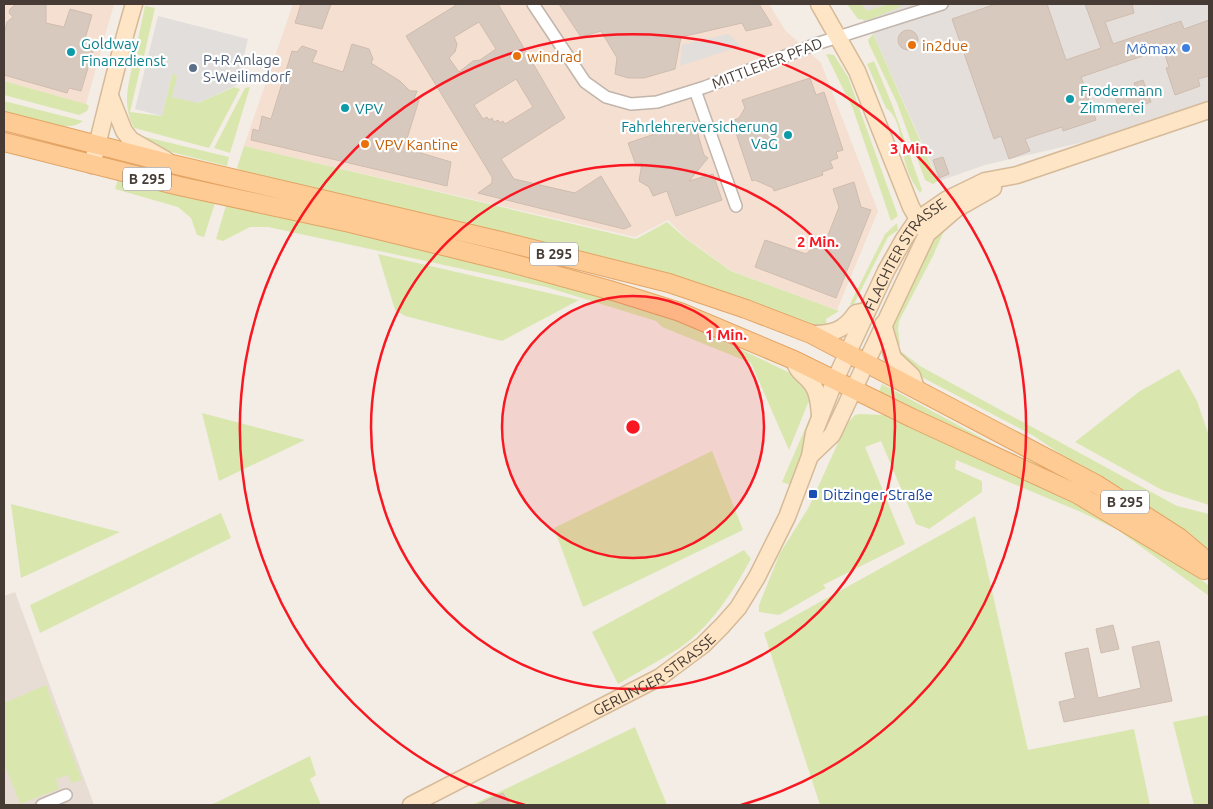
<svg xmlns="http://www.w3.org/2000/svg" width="1213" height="809" font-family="Ubuntu,sans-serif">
<rect width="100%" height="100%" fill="#f3ede6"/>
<path fill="#e7ddd4" d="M15,592L94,805H4V596Z"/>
<path fill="#f5dfd1" d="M4,4H114L86,104L4,81Z
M293,4H769L785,30L821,63L878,211L837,310L732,271L686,238L668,220L635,237L244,146Z"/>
<path fill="#e5dfdb" d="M851,4H1209V110L1183,119L985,165L939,181L873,34Z"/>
<path fill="#d9e7af" d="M847,4H861L867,11L888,4H901L900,7L869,20L858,19Z
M145,6L155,8L144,56L135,54Z
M873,34L938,181L933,184L925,180L897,103L869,44L868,40Z
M826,54L834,55L848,77L898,216L891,221L853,109Z
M874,61L893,107L922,190L920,193C913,183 908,174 905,162C900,145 902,119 886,108L867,64Z
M133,63L141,65L130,112L162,116L172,74L177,75L198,103L234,87L240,89L209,148L134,128C122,105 128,86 133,63Z
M4,81L86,104L89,106L87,111L79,115L4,95Z
M250,87L230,153L214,148L245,88Z
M4,101L83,121C66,135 24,118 4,113Z
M133,134L229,157L227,166L151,147Z
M244,146L636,239L667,222L685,238L731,271L839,311L826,319L827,328H817L260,180L237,168Z
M118,179L216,200L204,237L197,235L191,218L178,207L115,189Z
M227,202L564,284L686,323L794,375L807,387L813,400L808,403L789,450L751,363L662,327L656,321L546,287L268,227H250L223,241L216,239Z
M948,222L933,256L899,321L898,329L900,345L895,346L891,326L929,244Z
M897,223L898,230L888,237L853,306L850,304L885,234Z
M378,254L579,300L502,341L405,316L395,310Z
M902,352L920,366L1177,506L1209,514V556L1034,436L910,371L897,355Z
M1179,369L1197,401L1209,436V505L1162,490L1075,442L1140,391Z
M882,384L1006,451L1056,472L1113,503L878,394Z
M814,408V420L790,485L782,482Z
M202,413L305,440L219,481Z
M860,414L883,415L1083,505L1194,573L1209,586V596L1118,530L1081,512L956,460L955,469L982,481V492L929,529L916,524L881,441L865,447L905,544L823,585L826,588L779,615L759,612V605L780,553L809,507L846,425L855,415Z
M712,451L743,530L583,607L554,528Z
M11,504L120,532L21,578Z
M221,513L231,538L40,633L30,605Z
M975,516L1028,750L1134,729L1150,805H820L764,633Z
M744,550L751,559C732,593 711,627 678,649C659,661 638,672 618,684L592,632Z
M46,685L82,780L71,783L68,775L56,779L59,789L20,804L4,763V703Z
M1209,715V805H1194L1173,722Z
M635,727L667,805H472Z
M310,756L316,775L310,779L321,805H211Z"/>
<path fill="#e1dedb" d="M1166,4H1209V18L1184,27L1182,20L1164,26L1157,7Z
M158,16L248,39L237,85L198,103L172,97L177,76L172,74L162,116L135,109Z
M728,34L741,46L680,66L682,45Z"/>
<path fill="#d8c9bf" stroke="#cfbcaf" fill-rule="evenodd" d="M16,4H46V23L64,27L70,9L92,15L84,42L95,45L81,91L69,88L67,93L4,75V34L7,22L13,17L9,13L10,9Z
M301,4H331L322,29L295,23Z
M458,4H498L565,118L501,159L514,179L575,193L601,176L631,226L624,229L478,193L492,183V177L406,36ZM479,22L496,49L480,60L473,61L459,72L449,58L455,52L457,44L454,37ZM516,79L533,107L505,124L503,121L500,123L498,120L494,122L492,118L489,120L487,117L483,119L474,105Z
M559,4H759L772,25L746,31L742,23L681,37L675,69L644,78H628L615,74L617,58L601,31L581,37Z
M996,4H1047L1066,60L1101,48L1085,4H1132L1134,13L1105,22L1113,44L1181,21L1184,29L1209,20V76L1198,79L1200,86L1175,95L1166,68L1169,67L1163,49L1081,77L1096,120L1063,131L1062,127L1025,139L1030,151L1009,159L1001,136L994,139L952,19Z
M898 40a10 10 0 1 1 20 0a10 10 0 1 1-20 0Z
M352,44L369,49L373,59L371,63L400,81L410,91H417L414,99L419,100L404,148L451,162L447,186L251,140L253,129L259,131L262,116L271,119L292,51L297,52L302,46L317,51L312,62L343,72Z
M810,78L816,95L824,92L843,150L836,152L838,158L830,161L833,168L822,172L823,175L774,191L773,188L755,180L752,181L732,121L739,118L745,108L742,100Z
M1143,80L1151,102L1120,112L1114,94L1135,87L1134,83Z
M694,121L704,155L708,158L689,181L713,174L722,200L676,216L667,191L653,196L649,187L639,181L642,163L636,165L628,143Z
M943,157L949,174L939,178L933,160Z
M854,182L861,207L871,210L836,298L755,267L765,240L806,254L813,248H823L839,207L833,189Z
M1113,625L1119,649L1101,653L1096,629Z
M1159,641L1172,701L1064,722L1059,702L1075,698L1065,653L1088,648L1098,698L1141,688L1132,647Z
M503,793L510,805H477Z"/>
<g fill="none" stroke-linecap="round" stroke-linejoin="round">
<g stroke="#c1b5ac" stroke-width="14">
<path id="street" d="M533,4L585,82L606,97L631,104L657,102L705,87L816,44L942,4
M695,90L736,206
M42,805L66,795"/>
</g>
<g stroke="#d6ba98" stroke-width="19">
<g id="secondary">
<path d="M819,4L857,71L911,207L923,228"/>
<path d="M110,96L124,131L131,140L166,160"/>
<path d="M92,165C106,111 118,57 134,4"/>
<path d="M883,324L893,358L912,376L916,388"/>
<path d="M811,334C832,334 844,331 856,313L861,312"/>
<path d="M794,360C798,374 804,373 812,384C819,393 819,405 820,415"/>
<path d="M810,456L832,435L927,234L956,209L993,188"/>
<path id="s1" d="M411,805L660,677L703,645L722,626L738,608L757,577L787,517L810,456L814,433L835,380L886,271L904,239L917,220L946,200L985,181L1017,175L1209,110"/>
</g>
</g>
<g stroke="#e3a464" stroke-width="20">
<path id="primary" d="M4,121L172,164L501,241L669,283L746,309L811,334L1096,484L1180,538L1200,555L1209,566
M4,142L179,186L350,223L500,260L613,291L680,312L794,360L912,418L1077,494L1204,570"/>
</g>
<use href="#street" stroke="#fff" stroke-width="11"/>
<use href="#secondary" stroke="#fee5c5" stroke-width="16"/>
<use href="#primary" stroke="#fecb95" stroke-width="18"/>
</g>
<circle cx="633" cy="427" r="131" fill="#f91721" fill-opacity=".12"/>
<g fill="none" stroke="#f91721" stroke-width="2.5">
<circle cx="633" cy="427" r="131"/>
<circle cx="633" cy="427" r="262"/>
<path d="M525 805A393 393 0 1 1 741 805"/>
</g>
<g fill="#e8710a" stroke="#fff" stroke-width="2">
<circle cx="912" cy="45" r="5"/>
<circle cx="517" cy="56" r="5"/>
<circle cx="365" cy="144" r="5"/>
</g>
<circle fill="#3f7fe0" stroke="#fff" stroke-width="2" cx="1186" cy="48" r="5"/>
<g fill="#0f9aa8" stroke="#fff" stroke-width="2">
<circle cx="71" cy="52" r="5"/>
<circle cx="1070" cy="99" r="5"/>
<circle cx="345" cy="108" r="5"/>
<circle cx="788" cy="135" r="5"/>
</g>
<circle fill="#5c6f8a" stroke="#fff" stroke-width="2" cx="193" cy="68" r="5"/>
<rect fill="#1a4fb4" stroke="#fff" stroke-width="2" x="808" y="489" width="10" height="10" rx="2.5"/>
<g text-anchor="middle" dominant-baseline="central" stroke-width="4.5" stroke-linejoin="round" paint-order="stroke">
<g fill="#fff" stroke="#7e7672" stroke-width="1">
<rect x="123" y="167.5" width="48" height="23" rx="4"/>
<rect x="530" y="242.5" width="48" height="23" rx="4"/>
<rect x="1101" y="490.5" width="48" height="23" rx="4"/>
</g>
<g font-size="14" font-weight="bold" fill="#463c35">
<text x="147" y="179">B 295</text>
<text x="554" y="254">B 295</text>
<text x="1125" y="502">B 295</text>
</g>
<g font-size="15" fill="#0d838f" stroke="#fff" text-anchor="start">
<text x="81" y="43">Goldway<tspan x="81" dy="17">Finanzdienst</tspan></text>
<text x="1080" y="90">Frodermann<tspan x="1080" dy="17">Zimmerei</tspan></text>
<text x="355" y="108">VPV</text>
<text x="778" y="126" text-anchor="end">Fahrlehrerversicherung<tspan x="778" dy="17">VaG</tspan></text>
</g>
<g font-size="15" fill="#c56008" stroke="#fff" text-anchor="start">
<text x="922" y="45">in2due</text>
<text x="527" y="56">windrad</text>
<text x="375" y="144">VPV Kantine</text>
</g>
<g font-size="15" fill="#366cbe" stroke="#fff" text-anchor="end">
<text x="1176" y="48">Mömax</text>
</g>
<g font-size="15" fill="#4e5e75" stroke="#fff" text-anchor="start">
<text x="203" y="59">P+R Anlage<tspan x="203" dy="17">S-Weilimdorf</tspan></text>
</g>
<g font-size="15" fill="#463c35" stroke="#fff">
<text transform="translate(767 63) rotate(-21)">MITTLERER PFAD</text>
<text stroke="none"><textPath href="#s1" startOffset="779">FLACHTER STRASSE</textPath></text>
<text stroke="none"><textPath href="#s1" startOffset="276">GERLINGER STRASSE</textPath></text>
</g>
<g font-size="15" fill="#164399" stroke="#fff" text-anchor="start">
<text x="823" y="494">Ditzinger Straße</text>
</g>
</g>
<circle cx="633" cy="427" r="8" fill="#f91721" stroke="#fff" stroke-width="2.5"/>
<g font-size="15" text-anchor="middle" font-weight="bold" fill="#f91721" stroke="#fff" stroke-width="4.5" stroke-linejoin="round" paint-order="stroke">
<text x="911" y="154">3 Min.</text>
<text x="818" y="247">2 Min.</text>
<text x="726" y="340">1 Min.</text>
</g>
<rect width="1213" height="809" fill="none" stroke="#463c35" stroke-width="10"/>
</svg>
